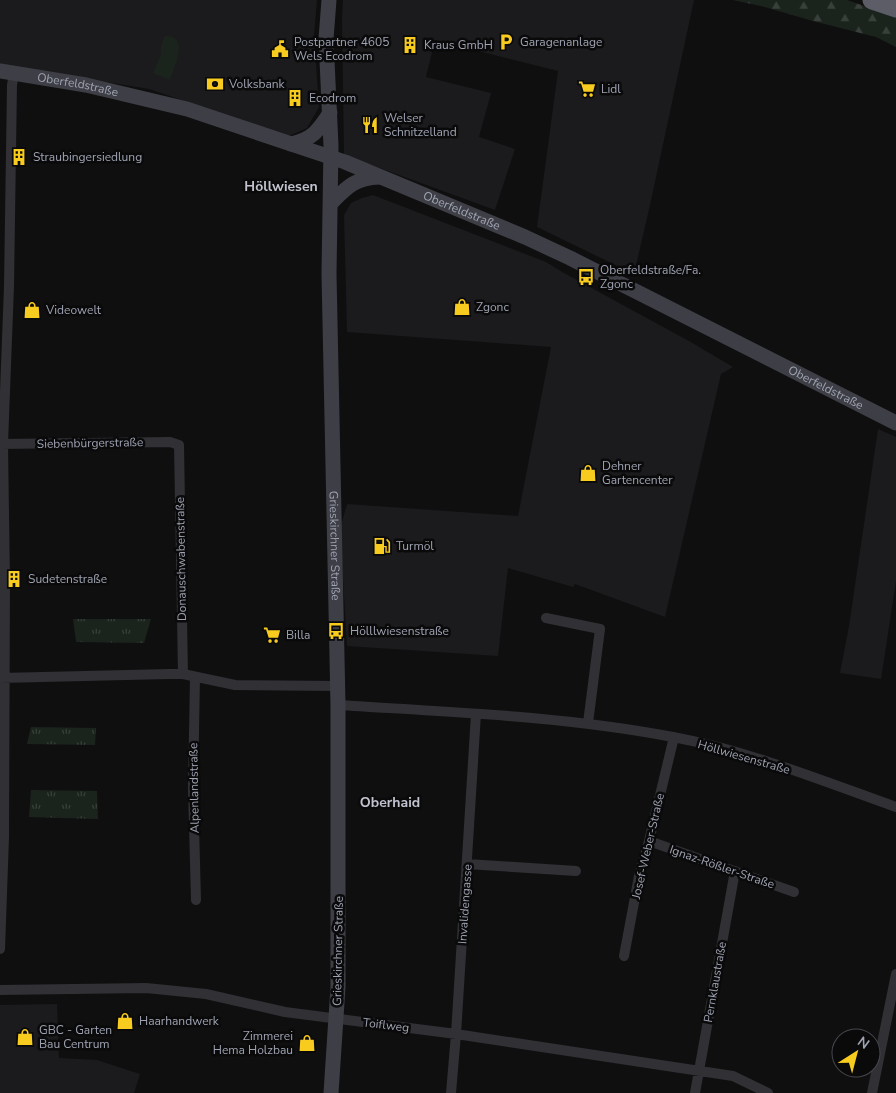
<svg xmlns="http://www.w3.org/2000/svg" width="896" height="1093" font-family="'Nunito Sans',sans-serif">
<defs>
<pattern id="forest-firs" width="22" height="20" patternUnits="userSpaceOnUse" patternTransform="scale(1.25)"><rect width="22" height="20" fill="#1b231d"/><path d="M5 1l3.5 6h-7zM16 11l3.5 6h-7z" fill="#39403b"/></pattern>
<pattern id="park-tufts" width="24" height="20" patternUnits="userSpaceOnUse" patternTransform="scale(1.25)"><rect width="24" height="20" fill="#1b231d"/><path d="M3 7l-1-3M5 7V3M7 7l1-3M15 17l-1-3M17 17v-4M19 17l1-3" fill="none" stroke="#39403b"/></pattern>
</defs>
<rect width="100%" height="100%" fill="#0f0f10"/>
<path fill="#1b1b1d" d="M0,0H317L314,36L319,107L307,128L289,136L149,89L0,65Z
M343,0H694L650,205L634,274L537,227L558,71L435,40L426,77L491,93L479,137L515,149L495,210L344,155L342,18Z
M373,195L546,262L564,273L689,341L733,367L721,374L665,617L575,584L573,587L508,568L498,656L347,646L340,529L347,504L518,516L551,347L347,332L344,215L351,203L362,198Z
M878,429L896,437V581L881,679L840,673L849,626Z
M57,1004L59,1058L97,1060L140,1074L134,1093H0V1005Z"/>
<path fill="#1b231d" d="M168,36C189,38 174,68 170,80L153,73L161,54V46L164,37Z"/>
<path fill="url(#forest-firs)" d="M733,0H847L896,17V47L876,37L813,21L761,6Z"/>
<path fill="url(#park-tufts)" d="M73,619H151L144,643L76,642Z
M31,727L96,728L95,745L27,744Z
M31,790L97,791L98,819L29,817Z"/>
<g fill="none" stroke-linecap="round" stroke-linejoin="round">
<path stroke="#303035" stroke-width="10" d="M0,444L170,442L179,445L183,674
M546,618L600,629L588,723
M195,677L193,788L196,900
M0,678L169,674H183L235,685L337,686
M338,705C449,712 563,716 673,737C749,751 823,781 896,807
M649,841L794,892
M467,864L576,871
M0,949L4,837L5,581L3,444L9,286L12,85L14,73
M624,956L639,876L649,841L674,737
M0,990L146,988L206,994L285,1012L456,1034L733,1076L768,1093
M451,1093L456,1034L476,714
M695,1093L735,871
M872,1093L896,974"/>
<g stroke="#3e3f46" stroke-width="15">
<path id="s1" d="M329,0L326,39L331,146L329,274L338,705V987L331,1093"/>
<path id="s2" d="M0,71L86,85L187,109L345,162L525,237L570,258L896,423"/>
<path d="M291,144C313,139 318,131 330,113"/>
<path d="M331,203C347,187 355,178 379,177"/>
</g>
<path stroke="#5c5d67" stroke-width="19" d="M872,0L896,8"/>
</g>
<defs>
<g id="parking-bare" transform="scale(1.35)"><path d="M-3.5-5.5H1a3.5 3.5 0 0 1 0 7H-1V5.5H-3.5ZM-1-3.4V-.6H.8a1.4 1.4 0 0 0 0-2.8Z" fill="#f8cb1f" stroke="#0a0a0b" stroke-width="2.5" paint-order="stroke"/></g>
<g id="building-bare" transform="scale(1.35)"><path d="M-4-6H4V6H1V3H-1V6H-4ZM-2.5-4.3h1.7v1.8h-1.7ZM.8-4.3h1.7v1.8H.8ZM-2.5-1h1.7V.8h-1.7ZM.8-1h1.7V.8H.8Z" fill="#f8cb1f" stroke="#0a0a0b" stroke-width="2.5" paint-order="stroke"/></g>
<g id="civic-bare" transform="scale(1.35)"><path d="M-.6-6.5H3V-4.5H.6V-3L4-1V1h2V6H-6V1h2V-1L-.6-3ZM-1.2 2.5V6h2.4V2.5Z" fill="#f8cb1f" stroke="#0a0a0b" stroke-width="2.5" paint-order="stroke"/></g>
<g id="bank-bare" transform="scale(1.35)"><path d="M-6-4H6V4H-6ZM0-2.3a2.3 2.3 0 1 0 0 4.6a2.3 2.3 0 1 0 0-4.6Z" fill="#f8cb1f" stroke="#0a0a0b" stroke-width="2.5" paint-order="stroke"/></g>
<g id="supermarket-bare" transform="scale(1.35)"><path d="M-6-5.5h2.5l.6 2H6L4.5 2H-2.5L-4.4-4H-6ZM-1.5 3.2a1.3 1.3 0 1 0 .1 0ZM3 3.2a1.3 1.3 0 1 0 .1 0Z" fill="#f8cb1f" stroke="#0a0a0b" stroke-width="2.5" paint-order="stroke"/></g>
<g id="restaurant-bare" transform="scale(1.35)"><path d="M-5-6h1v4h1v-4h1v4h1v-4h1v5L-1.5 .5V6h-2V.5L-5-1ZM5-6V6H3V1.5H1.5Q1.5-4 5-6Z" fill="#f8cb1f" stroke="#0a0a0b" stroke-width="2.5" paint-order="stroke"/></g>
<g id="bus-bare" transform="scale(1.35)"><path d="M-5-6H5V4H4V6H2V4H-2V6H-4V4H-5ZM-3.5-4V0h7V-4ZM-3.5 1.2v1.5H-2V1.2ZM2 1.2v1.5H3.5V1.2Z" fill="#f8cb1f" stroke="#0a0a0b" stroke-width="2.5" paint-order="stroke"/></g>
<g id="shop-bare" transform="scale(1.35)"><path d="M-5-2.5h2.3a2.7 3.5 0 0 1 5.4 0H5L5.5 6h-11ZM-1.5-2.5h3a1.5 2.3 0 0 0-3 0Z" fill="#f8cb1f" stroke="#0a0a0b" stroke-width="2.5" paint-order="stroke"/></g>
<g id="fuel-bare" transform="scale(1.35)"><path d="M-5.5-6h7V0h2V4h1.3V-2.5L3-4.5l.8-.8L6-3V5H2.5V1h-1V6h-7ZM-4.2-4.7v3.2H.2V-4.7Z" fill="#f8cb1f" stroke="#0a0a0b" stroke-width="2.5" paint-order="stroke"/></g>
</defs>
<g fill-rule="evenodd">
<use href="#parking-bare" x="506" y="42"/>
<use href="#building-bare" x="410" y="45"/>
<use href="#civic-bare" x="280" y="49"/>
<use href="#bank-bare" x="215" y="84"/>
<use href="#supermarket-bare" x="587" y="89"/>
<use href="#building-bare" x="295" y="98"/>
<use href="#restaurant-bare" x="370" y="125"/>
<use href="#building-bare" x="19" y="157"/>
<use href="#bus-bare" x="586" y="277"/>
<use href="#shop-bare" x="462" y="307"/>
<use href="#shop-bare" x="32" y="310"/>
<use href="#shop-bare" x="588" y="473"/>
<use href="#fuel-bare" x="382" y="546"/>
<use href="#building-bare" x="14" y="579"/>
<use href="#bus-bare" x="336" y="631"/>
<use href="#supermarket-bare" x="272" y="635"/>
<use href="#shop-bare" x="125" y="1021"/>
<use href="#shop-bare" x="25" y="1037"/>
<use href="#shop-bare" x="307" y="1043"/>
</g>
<g text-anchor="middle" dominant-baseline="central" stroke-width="5" stroke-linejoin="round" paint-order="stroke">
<g font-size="12" fill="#9fa3b2" stroke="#0a0a0b" text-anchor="start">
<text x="294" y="42">Postpartner 4605<tspan x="294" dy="14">Wels Ecodrom</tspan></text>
<text x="520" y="42">Garagenanlage</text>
<text x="424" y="45">Kraus GmbH</text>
<text x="229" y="84">Volksbank</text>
<text x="601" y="89">Lidl</text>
<text x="309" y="98">Ecodrom</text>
<text x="384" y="118">Welser<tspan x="384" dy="14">Schnitzelland</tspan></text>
<text x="33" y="157">Straubingersiedlung</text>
<text x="600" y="270">Oberfeldstraße/Fa.<tspan x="600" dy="14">Zgonc</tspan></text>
<text x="476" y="307">Zgonc</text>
<text x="46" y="310">Videowelt</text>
<text x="602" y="466">Dehner<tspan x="602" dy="14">Gartencenter</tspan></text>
<text x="396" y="546">Turmöl</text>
<text x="28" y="579">Sudetenstraße</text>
<text x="350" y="631">Hölllwiesenstraße</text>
<text x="286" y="635">Billa</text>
<text x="139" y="1021">Haarhandwerk</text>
<text x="39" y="1030">GBC - Garten<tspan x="39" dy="14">Bau Centrum</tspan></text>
<text x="293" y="1036" text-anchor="end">Zimmerei<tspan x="293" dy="14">Hema Holzbau</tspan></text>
</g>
<g font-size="12" fill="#9fa3b2" stroke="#0a0a0b">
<text stroke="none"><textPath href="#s2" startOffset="79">Oberfeldstraße</textPath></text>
<text stroke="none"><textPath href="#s2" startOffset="484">Oberfeldstraße</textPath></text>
<text stroke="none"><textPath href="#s2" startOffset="889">Oberfeldstraße</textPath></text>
<text transform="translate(90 443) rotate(-1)">Siebenbürgerstraße</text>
<text stroke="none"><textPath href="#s1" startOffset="546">Grieskirchner Straße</textPath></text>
<text transform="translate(181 559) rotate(-91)">Donauschwabenstraße</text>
<text transform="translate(744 757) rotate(16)">Höllwiesenstraße</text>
<text transform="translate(194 788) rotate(-91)">Alpenlandstraße</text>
<text transform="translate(648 846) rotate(-77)">Josef-Weber-Straße</text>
<text transform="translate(722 867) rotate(19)">Ignaz-Rößler-Straße</text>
<text transform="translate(465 904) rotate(-86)">Invalidengasse</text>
<text transform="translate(338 951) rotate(-89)">Grieskirchner Straße</text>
<text transform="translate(715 982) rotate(-80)">Pernklaustraße</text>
<text transform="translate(386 1025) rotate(7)">Toiflweg</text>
</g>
<g font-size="14" font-weight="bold" fill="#c0c2ce" stroke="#0a0a0b">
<text x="281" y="186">Höllwiesen</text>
<text x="390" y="802">Oberhaid</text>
</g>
</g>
<g transform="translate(856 1053) rotate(36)"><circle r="24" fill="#0a0a0b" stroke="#46474e"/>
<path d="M0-4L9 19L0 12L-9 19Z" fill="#f8cb1f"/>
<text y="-8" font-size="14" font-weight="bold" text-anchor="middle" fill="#9fa3b2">N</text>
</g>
</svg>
